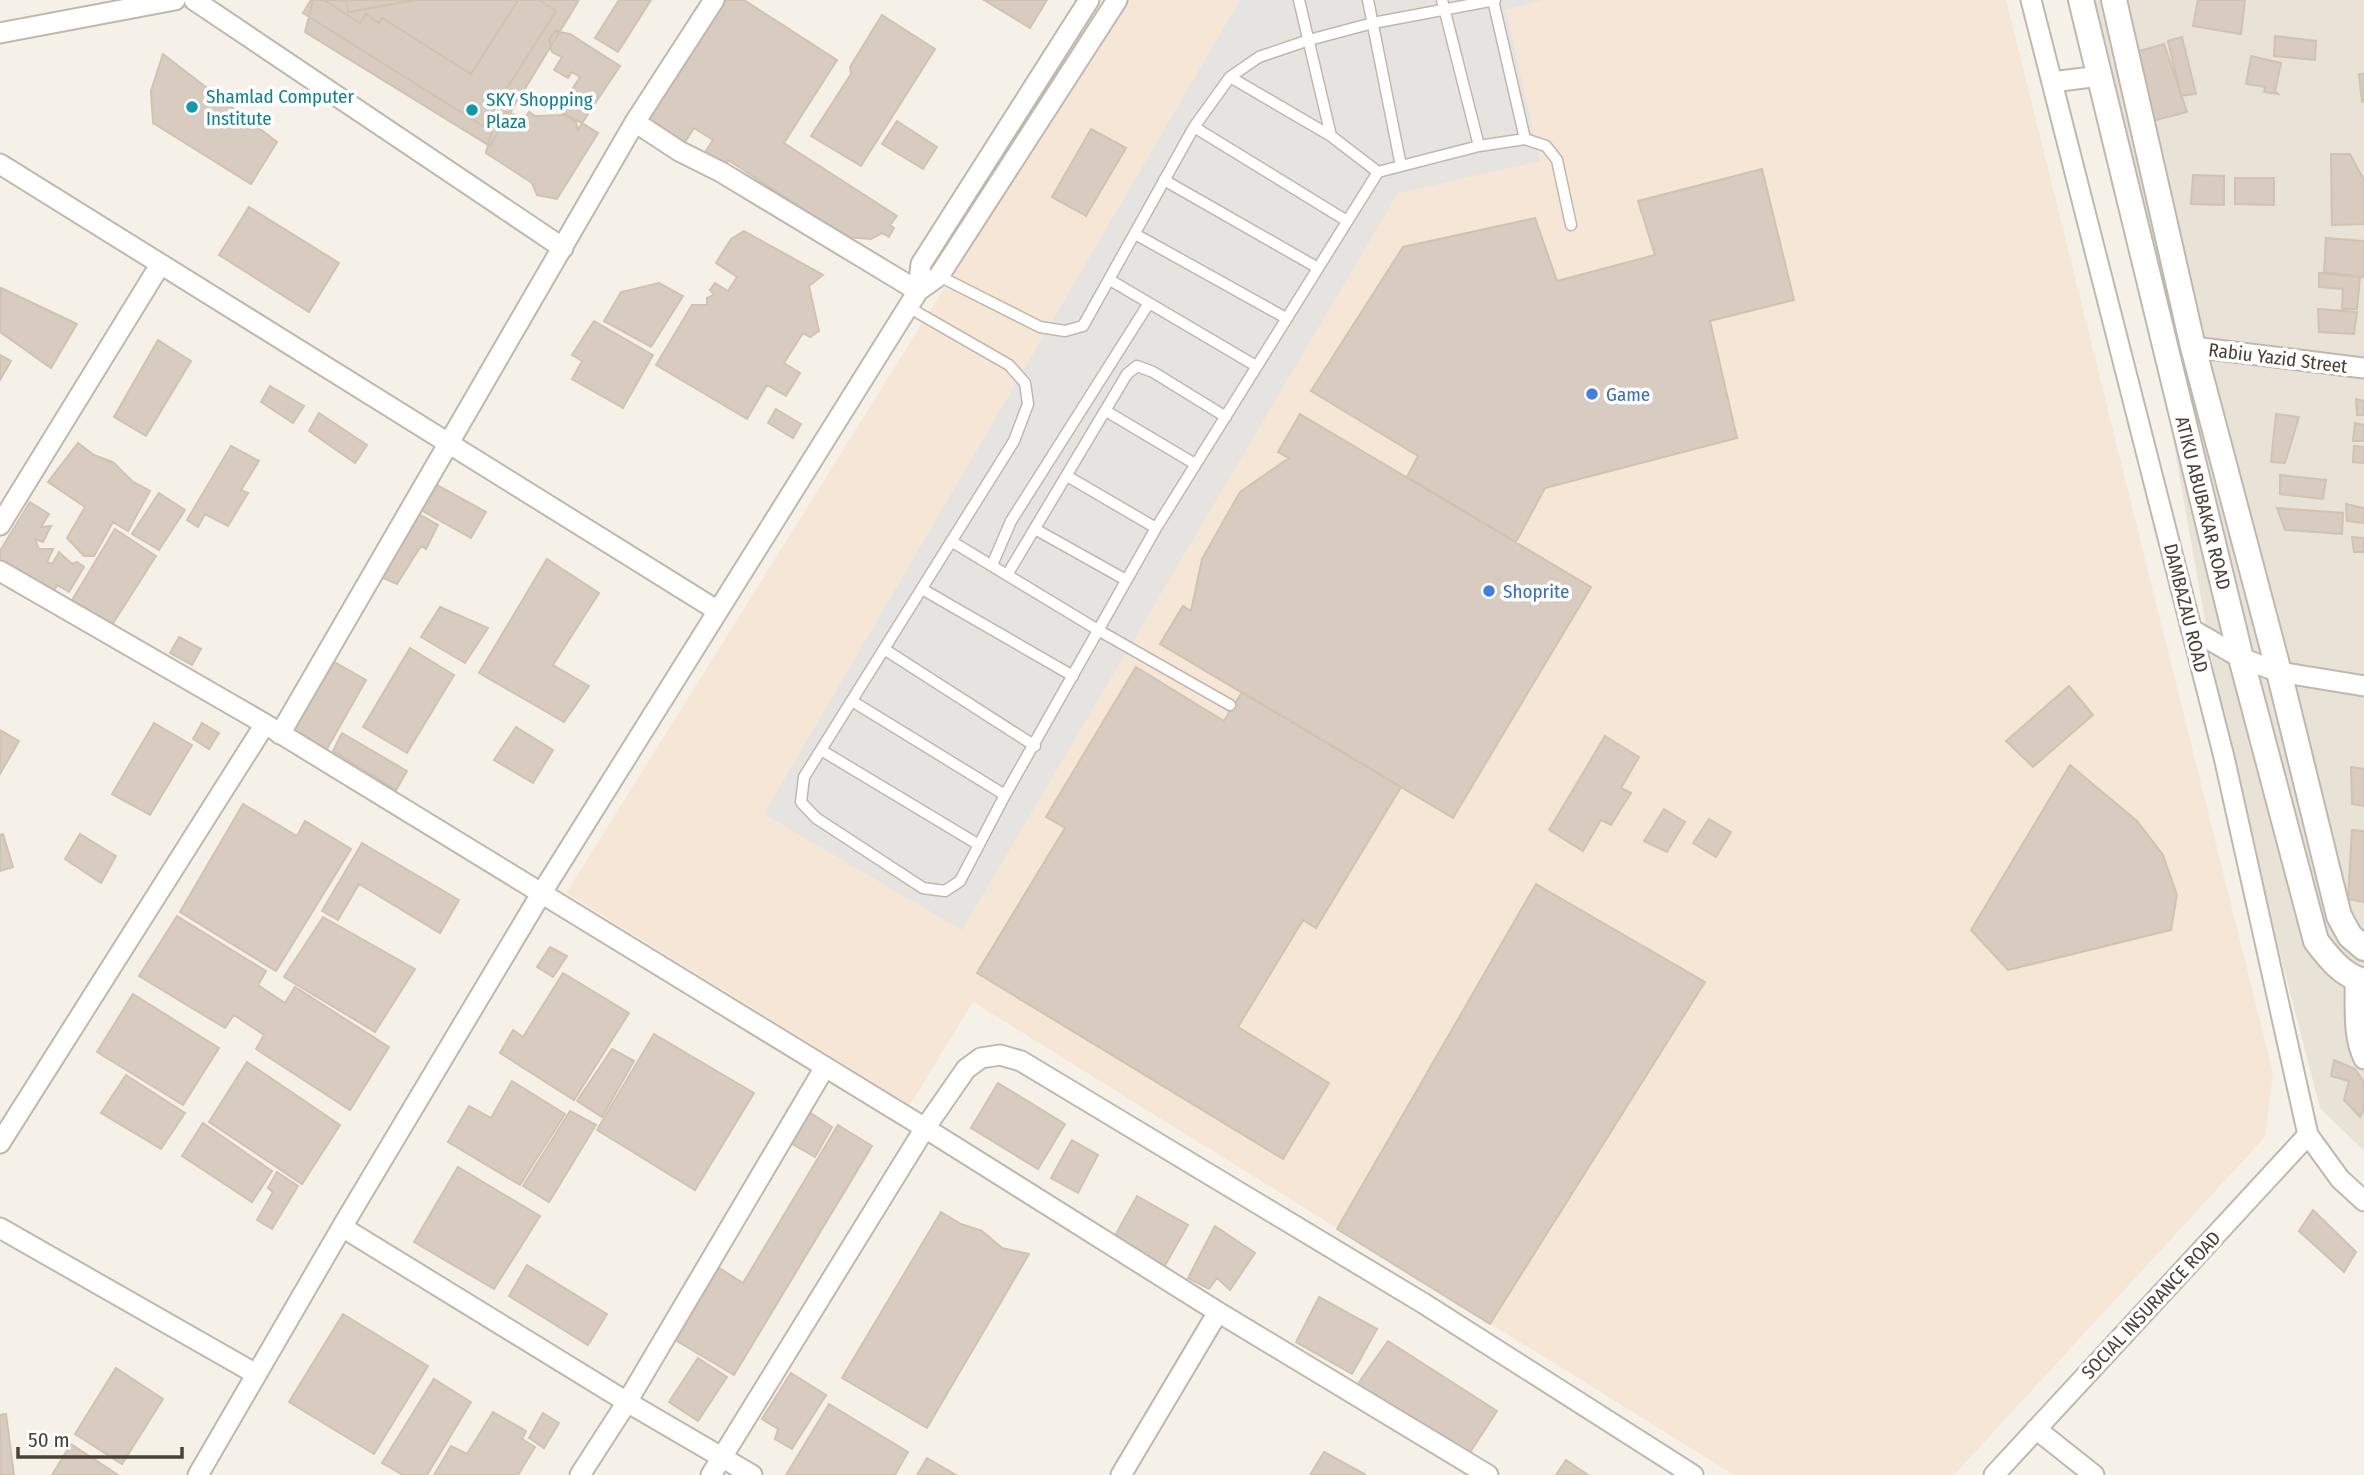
<svg xmlns="http://www.w3.org/2000/svg" width="2364" height="1475" font-family="'Fira Sans Condensed',sans-serif">
<rect width="100%" height="100%" fill="#f5f1e9"/>
<path fill="#e9e2d7" d="M2095,0H2364V1151L2320,1108L2230,761Z"/>
<path fill="#f6e6d5" d="M1124,0H2006L2273,1073L2265,1137L1954,1475H1734L973,1002L910,1105L566,893Z"/>
<path fill="#e6e4e1" d="M1240,0H1542L1506,10L1540,161L1398,193L962,930L764,814Z"/>
<path fill="#d7ccbf" stroke="#d1c3b2" stroke-width="2" d="M311,0H324L360,23L366,14L379,23L382,18L471,74L518,0H539L556,11L483,126L303,13Z
M313,0H579L490,146L305,32Z
M346,0H416L348,12Z
M619,0H651L618,52L595,38Z
M714,0H744L837,60L784,143L897,216L890,225L894,228L889,237L882,233L871,239L846,237L728,160L721,172L701,158L713,140L694,128L679,151L635,122Z
M984,0H1047L1030,28Z
M2198,0H2245L2241,34L2193,26Z
M882,15L935,49L861,166L811,136L851,74L850,67Z
M555,31L570,34L620,66L582,123L558,111L580,77L572,72L568,78L554,70L562,57L552,52L549,40Z
M2275,36L2316,41L2315,60L2274,56Z
M2182,37L2196,94L2181,96L2168,41Z
M2164,44L2187,112L2148,122L2132,53Z
M163,54L277,142L251,184L153,123L151,91Z
M2251,56L2281,63L2275,91L2278,94L2264,92L2265,87L2246,84Z
M2359,74H2364V102H2362Z
M506,112L525,118L529,112L535,116L565,115L576,122L578,130L582,123L598,133L557,199L537,195L532,183L486,153L493,125Z
M897,121L937,147L923,169L882,144Z
M1091,129L1126,148L1086,216L1052,197Z
M2331,154H2350L2364,180V224L2332,225Z
M1762,169L1794,300L1710,321L1737,438L1545,488L1516,542L1407,477L1418,456L1311,391L1403,247L1535,218L1557,281L1655,255L1638,201Z
M2193,175L2224,176V205L2191,204Z
M2235,178H2274V205L2235,204Z
M249,207L339,263L309,312L219,255Z
M744,231L823,275L809,286L819,331L810,337L803,333L784,363L800,373L786,396L767,385L747,419L656,365L692,305H707V298L714,295L710,290L715,283L728,291L737,277L716,263L731,239Z
M2326,238L2364,241V277L2324,272Z
M2319,273L2360,277L2357,309H2342L2343,289L2319,287Z
M659,283L683,296L651,347L604,321L621,292Z
M1,288L77,324L51,368L0,332Z
M2318,309L2357,312L2354,334L2319,332Z
M594,321L653,355L623,408L572,379L582,361L572,355Z
M158,340L191,361L146,436L114,417Z
M0,355L11,361L0,380Z
M270,386L304,406L293,423L261,402Z
M2356,399L2364,401V415H2357Z
M776,409L801,424L793,438L768,423Z
M319,413L367,445L355,463L309,431Z
M1300,414L1591,587L1453,818L1160,644L1183,606L1191,611L1202,559L1240,492L1289,458L1278,452Z
M2276,414L2299,417L2285,463L2271,462Z
M2355,423L2364,425V441H2353Z
M78,443L94,455L113,462L132,481L150,491L128,531L113,522L94,556H84L67,538L85,507L48,482Z
M231,446L259,461L241,490L248,493L228,526L205,514L198,527L187,520Z
M2354,446L2364,447V463L2353,462Z
M2280,475L2326,480L2323,499L2280,494Z
M435,484L486,512L471,538L421,510Z
M159,493L185,510L159,550L132,534Z
M30,502L49,514L41,527L51,526L43,542L35,539L39,549H53L47,562L52,564L59,552L72,564L77,562L84,567L69,592L57,585L53,593L0,561V551Z
M2346,504L2364,508V523L2347,521Z
M2277,508L2343,513L2342,534L2285,530Z
M419,514L438,525L426,549L421,546L397,584L381,577Z
M115,529L156,556L112,625L71,602Z
M2352,537L2364,538V552H2354Z
M547,559L599,593L553,665L589,686L564,722L479,673Z
M440,607L488,628L465,663L421,637Z
M179,637L201,649L192,665L170,653Z
M410,648L454,675L407,753L363,727Z
M331,660L366,680L327,749L291,729Z
M1136,667L1224,721L1242,692L1401,787L1316,928L1303,920L1238,1027L1329,1083L1283,1159L977,973L1065,828L1046,817Z
M2069,686L2093,715L2033,767L2006,741Z
M154,723L192,745L150,815L112,794Z
M202,723L219,733L209,749L193,739Z
M516,727L553,750L533,783L494,760Z
M0,730L19,741L0,774Z
M342,733L407,771L396,790L333,751Z
M1605,736L1639,757L1621,788L1631,793L1611,825L1601,820L1583,851L1549,830Z
M2070,765L2137,821L2163,855L2177,895L2171,930L2008,970L1971,930Z
M2351,767L2364,769V806L2352,804Z
M243,804L297,836L305,821L351,849L276,971L180,912Z
M1664,809L1685,822L1667,852L1644,841Z
M1709,819L1731,832L1716,857L1693,843Z
M2352,830L2364,831V902L2348,899Z
M3,834L13,867L0,871V835Z
M80,834L116,856L101,883L65,859Z
M362,843L459,900L440,933L359,884L338,920L322,911Z
M1536,884L1705,982L1490,1324L1337,1229Z
M177,916L266,971L258,985L285,1003L295,987L389,1047L350,1110L256,1049L264,1035L234,1015L225,1028L139,976Z
M323,917L415,969L375,1032L284,977Z
M550,947L567,956L553,977L537,967Z
M563,973L629,1013L574,1100L500,1053L513,1030L523,1037Z
M133,994L219,1048L183,1105L97,1052Z
M654,1034L754,1093L695,1190L597,1130Z
M612,1049L634,1061L602,1117L577,1101Z
M2334,1060L2355,1069L2364,1082V1110L2360,1117L2344,1100L2349,1081L2331,1076Z
M247,1062L340,1125L302,1184L209,1122Z
M126,1075L185,1113L161,1149L101,1113Z
M512,1081L565,1114L520,1185L448,1142L469,1106L491,1118Z
M998,1083L1065,1124L1038,1169L971,1128Z
M806,1110L832,1127L815,1157L787,1141Z
M570,1111L596,1125L549,1202L523,1186Z
M203,1123L272,1171L252,1202L182,1156Z
M838,1125L872,1146L734,1375L675,1340L719,1268L743,1283Z
M1072,1140L1098,1155L1078,1193L1051,1178Z
M458,1167L540,1216L494,1289L414,1242Z
M277,1172L298,1186L272,1229L257,1220L273,1192L268,1188Z
M1137,1196L1188,1225L1163,1269L1112,1241Z
M2313,1210L2356,1252L2344,1272L2299,1231Z
M941,1212L961,1224L982,1231L1002,1248L1029,1254L927,1428L842,1378Z
M1215,1226L1255,1253L1230,1290L1217,1278L1209,1289L1188,1278Z
M527,1265L607,1314L588,1345L509,1296Z
M1319,1297L1377,1329L1352,1374L1296,1342Z
M343,1314L428,1366L374,1454L289,1402Z
M1388,1341L1497,1411L1467,1457L1355,1388Z
M698,1358L727,1377L698,1421L669,1402Z
M116,1368L163,1399L122,1464L75,1434Z
M791,1373L826,1395L792,1449L775,1439L778,1429L762,1419Z
M434,1379L471,1402L427,1475H403L382,1463Z
M829,1404L908,1452L895,1475H786Z
M493,1412L526,1431L522,1439L535,1447L518,1475H434L451,1446L467,1454Z
M543,1413L559,1423L544,1448L529,1438Z
M6,1414L14,1475H0V1415Z
M71,1444L118,1475H52Z
M1324,1452L1366,1475H1310Z
M927,1458L956,1475H917Z
M1566,1460L1588,1475H1556Z"/>
<g fill="none" stroke-linecap="round" stroke-linejoin="round">
<g stroke="#c0b8ac" stroke-width="13">
<path id="service" d="M1299,0L1331,136
M1368,0L1401,166
M1442,0L1479,146
M1493,0L1525,139
M1230,77L1331,136L1378,172
M1194,127L1347,221
M1164,180L1318,268
M1135,234L1286,318
M939,276L1040,327L1065,331L1083,326L1194,127L1230,77L1259,57L1309,40L1373,23L1495,0
M1110,280L1256,366
M908,307L1009,365L1025,383L1028,404L1014,441L804,777L801,802L816,818L923,888L945,891L960,881L1005,795L1156,528L1378,172L1479,146L1525,139L1546,146L1557,160L1571,225
M1106,411L1195,464
M1067,476L1156,528
M1035,529L1126,580
M951,541L1098,630L1230,705
M992,565L1011,521L1149,303
M1007,575L1127,374L1137,366L1153,372L1226,417
M922,589L1073,676
M884,649L1035,746
M852,701L1005,795
M821,750L979,845"/>
</g>
<g stroke="#c0b8ac" stroke-width="23">
<path id="minor" d="M194,0L563,248
M2031,0L2224,757L2308,1135L2340,1179L2364,1201
M0,33L175,0
M2052,82L2100,76
M635,122L679,151L721,172L918,291
M0,164L718,611
M918,291L921,264L1089,0
M2193,347L2364,368
M0,525L160,265
M0,571L265,724L925,1128L1218,1312L1488,1475
M2191,629L2241,658L2279,672L2364,686
M280,734L635,122L714,0
M2355,979C2356,1004 2352,1036 2364,1059
M0,1143L265,724
M342,1227L627,1402L752,1475
M0,1228L256,1374
M2036,1429L2094,1475
M198,1475L342,1227L541,894L918,291L939,276L1117,0
M580,1475L627,1402L825,1067
M711,1475L925,1128L966,1069L981,1058L1000,1055L1021,1061L1423,1303L1693,1475
M1121,1475L1218,1312
M1994,1475L2308,1135"/>
</g>
<g stroke="#c0b8ac" stroke-width="28">
<path id="tertiary" d="M2081,0L2241,658L2316,941C2329,958 2343,976 2364,981
M2114,0L2193,347L2279,672L2339,916L2350,936L2364,948"/>
</g>
<use href="#service" stroke="#fff" stroke-width="10"/>
<use href="#minor" stroke="#fff" stroke-width="19"/>
<use href="#tertiary" stroke="#fff" stroke-width="24"/>
</g>
<g fill="#0f9aa8" stroke="#fff" stroke-width="2.5">
<circle cx="192" cy="107" r="7"/>
<circle cx="472" cy="110" r="7"/>
</g>
<g fill="#3f7fe0" stroke="#fff" stroke-width="2.5">
<circle cx="1592" cy="394" r="7"/>
<circle cx="1489" cy="591" r="7"/>
</g>
<g text-anchor="middle" dominant-baseline="central" stroke-width="7" stroke-linejoin="round" paint-order="stroke">
<g font-size="19" fill="#0d838f" stroke="#fff" text-anchor="start">
<text x="206" y="96">Shamlad Computer<tspan x="206" dy="22">Institute</tspan></text>
<text x="486" y="99">SKY Shopping<tspan x="486" dy="22">Plaza</tspan></text>
</g>
<g font-size="19" fill="#494137" stroke="#fff">
<text transform="translate(2278 358) rotate(7)">Rabiu Yazid Street</text>
<text transform="translate(2203 503) rotate(76)">ATIKU ABUBAKAR ROAD</text>
<text transform="translate(2186 608) rotate(76)">DAMBAZAU ROAD</text>
<text transform="translate(2151 1305) rotate(-47)">SOCIAL INSURANCE ROAD</text>
</g>
<g font-size="19" fill="#366cbe" stroke="#fff" text-anchor="start">
<text x="1606" y="394">Game</text>
<text x="1503" y="591">Shoprite</text>
</g>
</g>
<path d="M18 1447v10h164v-10" fill="none" stroke="#494137" stroke-width="3.5"/>
<text x="28" y="1447" font-size="21" fill="#494137" stroke="#ffffff" stroke-width="5" paint-order="stroke">50 m</text>
</svg>
